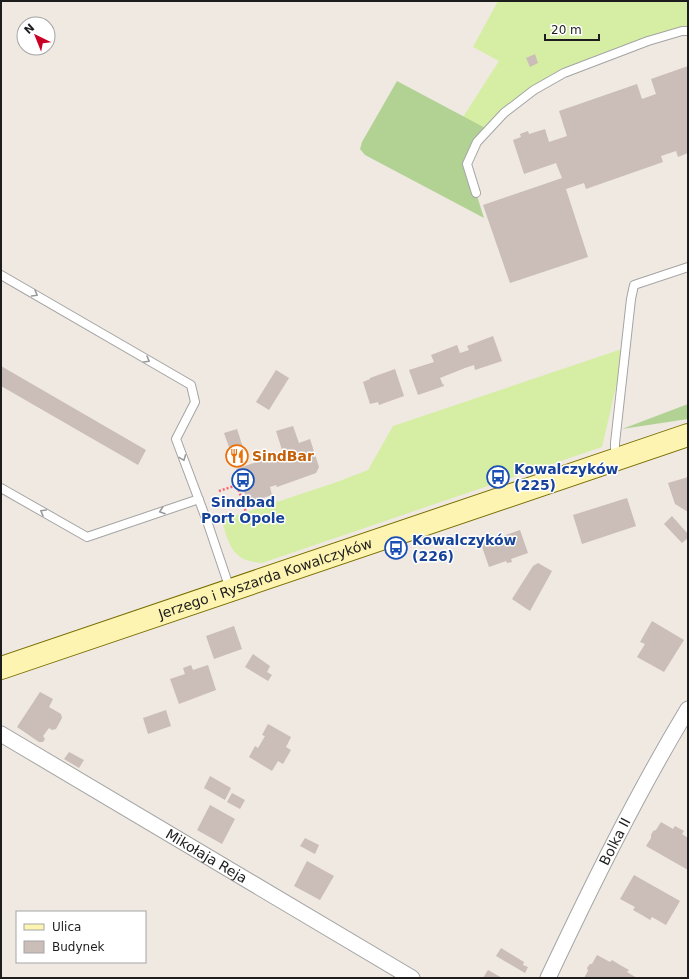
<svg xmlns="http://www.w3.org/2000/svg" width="689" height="979" font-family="'DejaVu Sans',sans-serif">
<rect width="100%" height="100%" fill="#efe9e2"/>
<path fill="#d6eea4" d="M498,1H688V31L564,73L534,90L489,130L463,117L499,61L473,47Z
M625,348L602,447L262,563C257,562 251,562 246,560C230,554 226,535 222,520L337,482L368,470L393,426Z"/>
<path fill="#b2d294" d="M397,81L489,130L467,164L484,218L365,155L360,149L362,142Z
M688,404V419L622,429Z"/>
<path fill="#cbbdb8" d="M535,54L538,63L530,67L526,58Z
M688,66V153L678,157L676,151L661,156L663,162L586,189L584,183L566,189L588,257L510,283L483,205L562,178L556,163L524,174L513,140L521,137L520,134L528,131L529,134L545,129L549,142L567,136L559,111L637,84L642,99L656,94L651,79Z
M493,336L502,361L475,370L474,365L465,368L440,378L443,385L444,384V386L418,395L409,370L434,362L431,355L457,345L460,353L469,350L467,346Z
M1,366L146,450L138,465L1,386Z
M395,369L404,396L379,405L378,402L370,404L363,382L370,379V378Z
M276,370L289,378L269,410L256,402Z
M293,426L299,443L310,439L319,467L316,473L277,487L276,485L270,487L272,495L248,503L236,469L283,453L276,431Z
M237,429L247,460L235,464L224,433Z
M688,477V512L675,504L668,483Z
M627,498L636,526L582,544L573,515Z
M672,516L688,534V538L682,543L664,524Z
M520,530L528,553L511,559L512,562L507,563L506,561L489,567L481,544Z
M538,563L552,571L530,611L512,599L533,566Z
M652,621L684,640L664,672L637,657L645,644L640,642Z
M234,626L242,649L214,659L206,636Z
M253,654L270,666L267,672L272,675L268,681L245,667Z
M191,665L193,670L208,665L216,690L179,704L170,679L185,674L183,668Z
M40,692L53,699L49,707L61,714L62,718L56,729L52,730L49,728L43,736L45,739L43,742H39L17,727Z
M166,710L171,726L148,734L143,718Z
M268,724L291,737L286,747L291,750L283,764L278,761L272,771L249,757L255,746L258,748L265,736L262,735Z
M69,752L84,760L79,768L64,759Z
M210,776L231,788L225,800L204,788Z
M232,793L245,800L240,809L227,802Z
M210,805L235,819L222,844L197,830Z
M661,822L673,829L675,826L684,831L682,834L688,838V870L646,846L651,838V835L653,831L656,830Z
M305,838L319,845L315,854L300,846Z
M307,861L334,876L320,900L294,886Z
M634,875L680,901L666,925L652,917L650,920L642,915L633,910L635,907L620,899Z
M501,948L524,962L523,965L528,967L525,973L496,956Z
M597,955L610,962L612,960L620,965L629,970L627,972L637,978H584L588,971L587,968L590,964H592Z
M488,970L502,978H483Z"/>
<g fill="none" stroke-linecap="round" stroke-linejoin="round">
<g stroke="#a4a4a4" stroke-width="10">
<path id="lane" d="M476,193L467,164L477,142L504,113L534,90L564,73L648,41L682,31H688
M1,275L191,385L195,402L176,439L208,524L230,589
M615,459V443L631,299L634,285L688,267
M1,488L87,537L199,499"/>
</g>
<g stroke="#a4a4a4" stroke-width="17">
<g id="street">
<path id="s1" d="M1,734L412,978"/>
<path id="s2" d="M548,978C591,887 636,795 688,709"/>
</g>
</g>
<g stroke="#796f00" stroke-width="24">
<g id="secondary">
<path id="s3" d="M1,668L688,435"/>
</g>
</g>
<path stroke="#ff6471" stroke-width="2.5" stroke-dasharray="2 2" stroke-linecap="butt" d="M219,491L237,485L250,524"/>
<use href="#lane" stroke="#fff" stroke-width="8"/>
<use href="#street" stroke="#fff" stroke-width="15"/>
<use href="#secondary" stroke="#fef4b1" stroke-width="22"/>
</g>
<defs><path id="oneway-chevron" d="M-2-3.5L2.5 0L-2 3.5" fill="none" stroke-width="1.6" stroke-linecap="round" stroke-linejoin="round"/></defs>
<g stroke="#999">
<use href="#oneway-chevron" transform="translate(35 294) rotate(30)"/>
<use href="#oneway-chevron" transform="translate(147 360) rotate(30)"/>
<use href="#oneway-chevron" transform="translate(183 458) rotate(69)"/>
<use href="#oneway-chevron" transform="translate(162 511) rotate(161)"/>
<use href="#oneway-chevron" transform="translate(43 512) rotate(-150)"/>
</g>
<defs>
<g id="restaurant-ring" transform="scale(1.15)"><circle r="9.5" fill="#fff" stroke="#e8710a" stroke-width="1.5"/><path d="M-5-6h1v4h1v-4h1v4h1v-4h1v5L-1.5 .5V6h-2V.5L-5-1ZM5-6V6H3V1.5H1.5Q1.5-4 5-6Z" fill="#e8710a"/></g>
<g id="bus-ring" transform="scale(1.15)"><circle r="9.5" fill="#fff" stroke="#1a4fb4" stroke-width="1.5"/><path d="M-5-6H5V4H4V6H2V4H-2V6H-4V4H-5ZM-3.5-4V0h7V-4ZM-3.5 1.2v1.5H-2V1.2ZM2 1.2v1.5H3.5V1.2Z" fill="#1a4fb4"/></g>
</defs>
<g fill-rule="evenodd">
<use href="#restaurant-ring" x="237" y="456"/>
<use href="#bus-ring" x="498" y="477"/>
<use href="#bus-ring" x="243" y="480"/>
<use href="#bus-ring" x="396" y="548"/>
</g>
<g text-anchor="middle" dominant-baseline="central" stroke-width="3" stroke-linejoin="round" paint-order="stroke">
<g font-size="14" font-weight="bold" fill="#c56008" stroke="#fff" text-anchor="start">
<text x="252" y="456">SindBar</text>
</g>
<g font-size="14" font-weight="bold" fill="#164399" stroke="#fff" text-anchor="start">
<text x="514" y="469">Kowalczyków<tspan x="514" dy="16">(225)</tspan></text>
<text x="243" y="502" text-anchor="middle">Sindbad<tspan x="243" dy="16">Port Opole</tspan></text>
<text x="412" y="540">Kowalczyków<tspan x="412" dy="16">(226)</tspan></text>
</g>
<g font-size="14" fill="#1d1d1d" stroke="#fff">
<text stroke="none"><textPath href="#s3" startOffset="279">Jerzego i Ryszarda Kowalczyków</textPath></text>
<text stroke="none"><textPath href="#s2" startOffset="152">Bolka II</textPath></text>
<text stroke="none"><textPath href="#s1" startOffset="239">Mikołaja Reja</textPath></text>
</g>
</g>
<rect width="689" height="979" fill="none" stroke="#1d1d1d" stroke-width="4"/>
<rect x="16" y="911" width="130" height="52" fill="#ffffff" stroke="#a5a5a5"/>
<rect x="24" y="924" width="20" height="6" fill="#fef4b1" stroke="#a5a5a5"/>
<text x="52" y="931" font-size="12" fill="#1d1d1d">Ulica</text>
<rect x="24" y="941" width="20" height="12" fill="#cbbdb8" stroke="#a5a5a5"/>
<text x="52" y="951" font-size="12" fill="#1d1d1d">Budynek</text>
<g transform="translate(36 36) rotate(317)"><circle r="19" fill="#ffffff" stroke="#a5a5a5"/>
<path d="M0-3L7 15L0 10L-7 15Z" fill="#cb0026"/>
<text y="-6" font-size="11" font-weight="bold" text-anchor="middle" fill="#1d1d1d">N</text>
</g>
<path d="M545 34v6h54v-6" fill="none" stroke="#1d1d1d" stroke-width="2"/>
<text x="551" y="34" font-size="12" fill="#1d1d1d" stroke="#ffffff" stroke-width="3" paint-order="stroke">20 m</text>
</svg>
